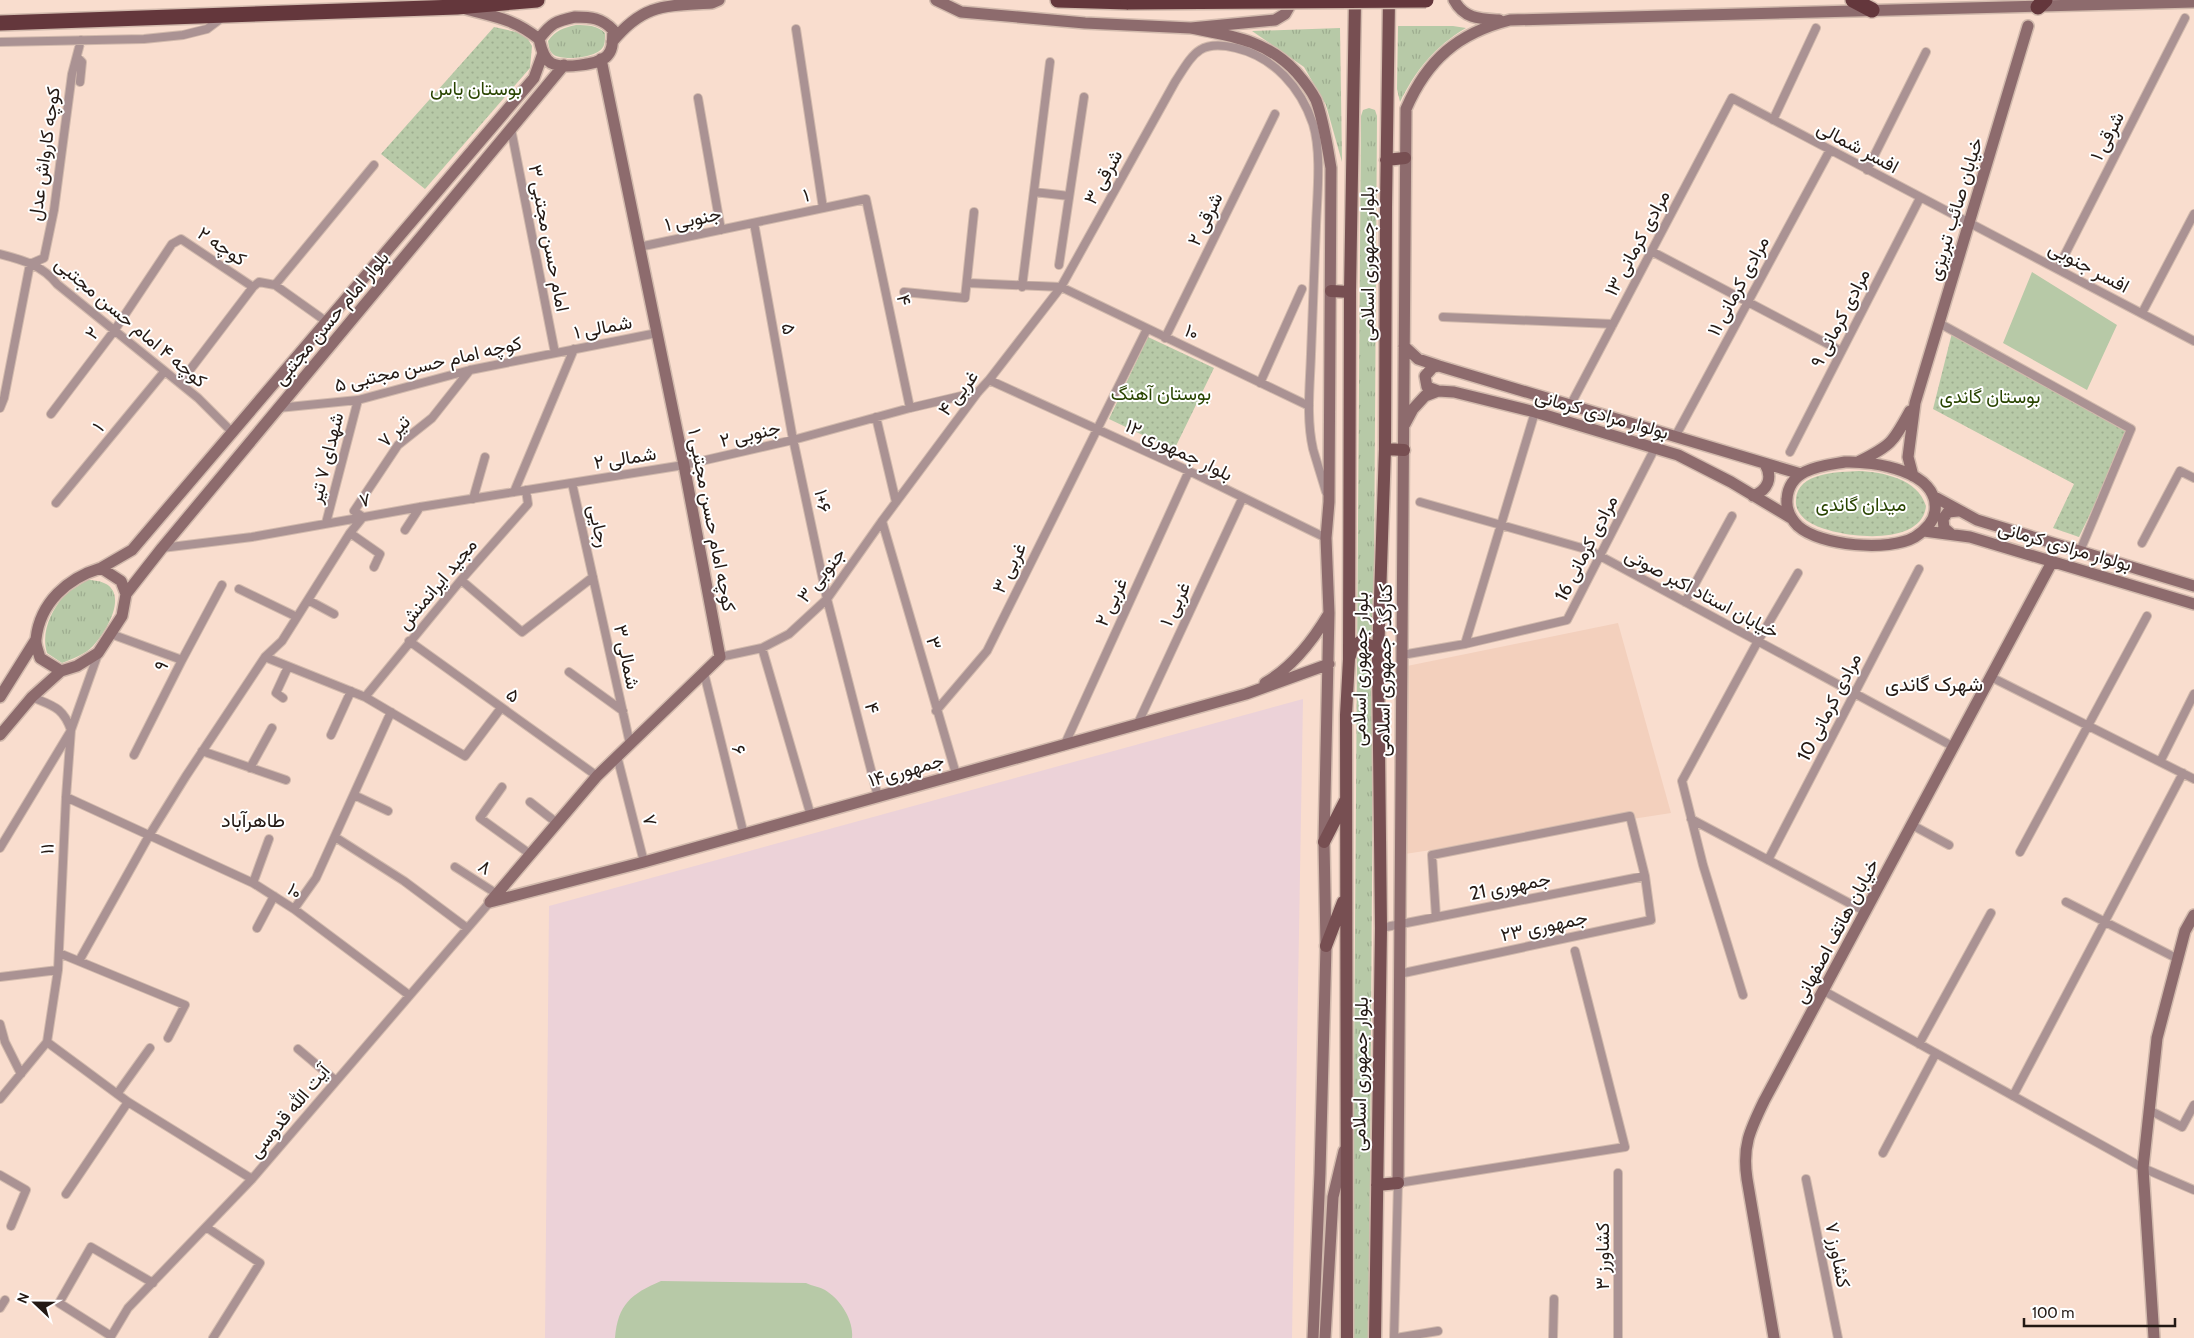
<svg xmlns="http://www.w3.org/2000/svg" width="2194" height="1338" font-family="Cabin,Vazirmatn,sans-serif">
<defs>
<pattern id="grass-tufts" width="24" height="20" patternUnits="userSpaceOnUse" patternTransform="scale(1.25)"><rect width="24" height="20" fill="#b7c9a7"/><path d="M3 7l-1-3M5 7V3M7 7l1-3M15 17l-1-3M17 17v-4M19 17l1-3" fill="none" stroke="#9dac8f"/></pattern>
<pattern id="park-dots" width="8" height="8" patternUnits="userSpaceOnUse" patternTransform="scale(1.25)"><rect width="8" height="8" fill="#b7c9a7"/><path d="M2 2h.1M6 6h.1" fill="none" stroke="#9dac8f" stroke-width="1.8" stroke-linecap="round"/></pattern>
</defs>
<rect width="100%" height="100%" fill="#f9ddce"/>
<path fill="#ecd2d8" d="M1303,699L1292,1338H545L549,906Z"/>
<path fill="#f3d0bd" d="M1618,623L1671,813L1405,854L1407,666Z"/>
<path fill="url(#grass-tufts)" d="M576,25C587,25 597,25 605,33C605,37 605,42 604,45C600,58 564,61 554,55C549,51 549,47 548,41C556,30 563,28 576,25Z
M1398,26H1453L1466,28C1434,47 1416,70 1400,102L1397,89Z
M1340,28L1342,162L1326,105L1304,67L1252,31Z
M1369,108L1375,110L1377,116L1369,1338H1352L1361,116L1363,110Z
M87,580C134,580 112,625 93,646C86,654 72,659 62,663L47,653C41,633 50,612 64,596C70,590 80,585 87,580Z"/>
<path fill="url(#park-dots)" d="M494,27L525,34L532,46L530,68L425,189L381,154Z
M1952,333L2131,429L2079,537L2053,528L2074,484L1933,409Z
M1148,337L1214,368L1174,450L1109,419Z
M1859,471C1883,472 1918,479 1926,506C1922,549 1834,538 1809,522C1801,517 1795,509 1796,500C1797,472 1838,472 1859,471Z"/>
<path fill="#b7c9a7" d="M2032,272L2117,325L2087,390L2003,343Z
M661,1281L806,1283C812,1286 820,1287 825,1290C840,1299 854,1320 852,1338H615C618,1304 631,1294 661,1281Z"/>
<g fill="none" stroke-linecap="round" stroke-linejoin="round">
<g stroke="#d2baad" stroke-width="10">
<path id="street" d="M796,29L823,208
M0,42L144,39L183,35L207,29L223,17
M77,57L82,62L80,82
M698,98L721,230
M1773,120L1816,28
M511,129L555,353
M1867,170L1926,52
M1034,192L1069,196
M754,223L792,434L827,599L878,797
M639,247L866,199L910,408
M1651,251L1841,351
M0,254C23,260 42,265 57,284L198,398L232,432
M1059,265L1084,97
M2058,268L2185,18
M968,283L1061,287L1309,406
M275,285L374,165
M1022,287L1050,62
M904,292L965,298L974,212
M2142,313L2194,214
M1443,317L1613,324
M1939,323L2131,429L2080,551
M1165,338L1275,114
M989,380L1189,471L1326,538
M180,383L253,287L259,282L275,285L327,322
M1260,383L1302,289
M1571,404L1732,98L2194,341
M0,408L4,398L30,264L44,258L54,210L72,74L81,40
M278,408L358,400L470,370L657,333
M51,414L114,331L172,244L181,239L253,287
M876,417L896,502
M1675,437L1830,150
M1790,452L1920,198
M572,483L630,744
M514,492L574,349
M473,499L485,457
M1420,502L1589,550L1954,747
M56,503L164,372
M882,521L956,774
M326,523L358,400
M405,530L420,507
M350,533L380,554L374,567
M2142,543L2180,471L2194,478
M162,548L252,537L420,507L684,465L793,440L910,408L978,392
M461,580L522,632L593,577
M239,589L297,617
M308,600L334,614
M1685,602L1732,516
M111,634L182,660L134,755
M409,641L597,776
M1465,644L1535,412
M762,648L811,816
M1402,655L1465,644L1567,620L1655,448
M265,657L365,697L465,756L501,708
M720,657L762,648L789,634L827,599L882,521L978,392L989,380L1061,287L1175,82C1193,54 1199,39 1236,48C1274,57 1301,88 1313,124C1322,153 1317,196 1316,226C1314,269 1313,311 1311,354C1310,385 1306,418 1313,449C1317,463 1322,478 1326,492
M182,660L222,585
M569,672L623,711
M704,673L744,835
M1991,677L2194,779
M32,697C53,706 63,707 71,730
M365,697L461,580L528,504L526,490
M283,698L276,693L288,667
M936,711L987,651L1147,329
M1138,723L1242,499
M331,735L351,691
M1064,746L1189,471
M202,751L286,780
M617,756L644,862
M2160,762L2194,694
M250,768L272,728
M502,787L480,818L530,854
M354,795L388,811
M66,797L253,883L294,909L409,995
M530,802L557,823
M1691,819L1866,912
M1912,825L1949,845
M335,837L404,881L467,928
M0,848L70,732
M2020,852L2147,616
M1768,860L1919,569
M455,867L497,894
M253,883L269,839
M2066,902L2178,959
M294,909L316,878L391,712
M257,928L274,896
M1381,928L1645,876
M59,953L185,1005L168,1038
M79,961L150,834L186,776L265,657L282,641L350,533L363,517L354,511L398,445L432,418L470,370
M1399,974L1651,920L1645,876L1630,816L1432,855L1436,917
M0,977L58,970
M1824,991L2143,1168L2194,1190
M1743,995L1703,865L1682,781L1758,641L1798,573
M0,1024L5,1042L21,1074
M47,1042L128,1102L252,1179
M1919,1044L1991,913
M298,1049L335,1080
M117,1094L150,1048
M2013,1096L2183,773
M0,1099L47,1042L58,970L66,797L71,730L98,654
M2149,1110L2182,1127L2194,1105
M1883,1153L1936,1053
M1618,1173V1338
M0,1175L26,1190L11,1226
M1806,1179L1838,1338
M66,1194L128,1102
M206,1227L260,1263L213,1338
M0,1308L5,1300
M111,1336L59,1303L91,1247L153,1283
M110,1338L128,1308L252,1179L490,902
M1394,1338L1398,1183L1625,1147L1575,951
M1396,1338L1438,1331
M1553,1338L1554,1299"/>
</g>
<g stroke="#d2baad" stroke-width="14">
<path id="secondary" d="M936,0L961,12L1085,23L1191,28L1275,20L1285,14L1293,0
M1454,0C1464,19 1480,19 1499,20
M466,9C496,17 514,19 539,39
M575,17C591,17 602,18 613,30C612,39 614,49 607,56C598,65 562,69 551,63C543,58 541,47 539,39C551,23 556,21 575,17Z
M1191,28C1232,36 1266,40 1296,72C1303,80 1311,90 1316,100C1324,122 1327,145 1331,168L1329,502L1326,538L1329,613L1324,842L1326,946L1320,1173L1313,1338
M612,42C644,3 665,6 712,3L719,0
M1404,346L1418,359L1439,366C1560,401 1680,439 1801,474
M1438,391L1427,387L1425,376L1433,367L1439,366
M1405,424L1413,409L1425,396L1438,391L1454,392L1535,412L1678,455L1731,482L1791,518
M1860,461C1892,445 1893,442 1910,411
M1845,462C1874,461 1940,471 1935,511C1934,522 1924,531 1915,537C1889,552 1820,546 1798,526C1790,518 1786,509 1787,499C1789,468 1822,466 1845,462Z
M1913,476L1908,457L1915,403L2028,26
M1753,496C1768,490 1773,478 1765,464
M1933,496L1977,520L2194,586
M1924,531L1970,537L2194,604
M1951,534L1944,528L1943,519L1948,512L1958,511
M101,568L132,550L534,78L543,53
M126,594L121,581L101,568C68,578 40,602 36,639C35,645 39,653 40,658L61,671L77,666L98,653L122,616L126,594L162,548L564,65
M1265,683C1291,668 1313,640 1328,615
M0,697L35,641
M0,735L32,697L61,671
M490,902L597,776L720,657L684,465L601,59
M490,902L644,862L1246,694L1329,664
M1398,1183L1406,109C1427,60 1458,33 1510,20L2194,2
M1325,1338L1333,1197L1344,1151
M1774,1338L1747,1179C1742,1146 1750,1130 1764,1101L2052,562
M2154,1338L2143,1168L2157,1038L2185,931L2194,915"/>
</g>
<g stroke="#d2baad" stroke-width="15">
<path id="primary" d="M1386,160L1405,158
M1331,291L1350,292
M1385,449L1404,450
M1350,656L1352,648L1361,641L1371,646L1378,657
M1324,842L1345,801
M1326,946L1343,902
M1377,1185L1398,1183
M1347,1338L1346,715L1349,659L1350,292L1355,0
M1375,1338L1381,928L1378,657L1385,449L1386,207L1389,0"/>
</g>
<g stroke="#d2baad" stroke-width="18">
<path id="highway" d="M1058,0L1128,2
M1853,0L1872,10
M2038,7L2045,0
M0,23L457,7L537,0"/>
</g>
<use href="#street" stroke="#aa9293" stroke-width="8"/>
<use href="#secondary" stroke="#8d6b6d" stroke-width="11"/>
<use href="#primary" stroke="#774f52" stroke-width="12"/>
<use href="#highway" stroke="#64373c" stroke-width="15"/>
<g stroke="#d2baad" stroke-width="18" stroke-linecap="butt">
<path id="highway-bridge" d="M1128,2L1426,0"/>
</g>
<use href="#highway-bridge" stroke="#64373c" stroke-width="15"/>
</g>
<g text-anchor="middle" dominant-baseline="central" stroke-width="4" stroke-linejoin="round" paint-order="stroke">
<g font-size="19" fill="#294401" stroke="#fff">
<text x="476" y="88">بوستان یاس</text>
<text x="1161" y="393">بوستان آهنگ</text>
<text x="1990" y="396">بوستان گاندی</text>
<text x="1861" y="504">میدان گاندی</text>
</g>
<g font-size="19" fill="#231914" stroke="#fff">
<text transform="translate(2107 136) rotate(-63)">شرقی ۱</text>
<text transform="translate(1858 147) rotate(28)">افسر شمالی</text>
<text transform="translate(44 154) rotate(-82)">کوچه کارواش عدل</text>
<text transform="translate(1103 177) rotate(-61)">۳ شرقی</text>
<text transform="translate(806 195) rotate(-12)">۱‍</text>
<text transform="translate(1955 209) rotate(-73)">خیابان صائب تبریزی</text>
<text transform="translate(693 219) rotate(-12)">۱ جنوبی</text>
<text transform="translate(1205 219) rotate(-64)">۲ شرقی</text>
<text transform="translate(549 238) rotate(79)">امام حسن مجتبی ۳</text>
<text transform="translate(1637 243) rotate(-62)">مرادی کرمانی ۱۳</text>
<text transform="translate(222 246) rotate(34)">کوچه ۲</text>
<text transform="translate(1367 264) rotate(-90)">بلوار جمهوری اسلامی</text>
<text transform="translate(2089 267) rotate(28)">افسر جنوبی</text>
<text transform="translate(1738 286) rotate(-62)">مرادی کرمانی ۱۱</text>
<text transform="translate(904 300) rotate(78)">۴</text>
<text transform="translate(331 318) rotate(-50)">بلوار امام حسن مجتبی</text>
<text transform="translate(1840 318) rotate(-63)">مرادی کرمانی ۹</text>
<text transform="translate(131 322) rotate(40)">کوچه ۴ امام حسن مجتبی</text>
<text transform="translate(603 327) rotate(-11)">۱ شمالی</text>
<text transform="translate(789 329) rotate(80)">۵</text>
<text transform="translate(1192 332) rotate(25)">۱۰</text>
<text transform="translate(92 333) rotate(-53)">۲</text>
<text transform="translate(428 364) rotate(-13)">کوچه امام حسن مجتبی ۵</text>
<text transform="translate(958 393) rotate(-52)">۴ غربی</text>
<text transform="translate(1602 414) rotate(16)">بولوار مرادی کرمانی</text>
<text transform="translate(98 427) rotate(-50)">۱</text>
<text transform="translate(394 431) rotate(-45)">۷ تیر</text>
<text transform="translate(750 434) rotate(-13)">۲ جنوبی</text>
<text transform="translate(1179 450) rotate(26)">بلوار جمهوری ۱۲</text>
<text transform="translate(326 458) rotate(-76)">شهدای ۷ تیر</text>
<text transform="translate(625 458) rotate(-9)">۲ شمالی</text>
<text transform="translate(365 500) rotate(-10)">۷</text>
<text transform="translate(823 501) rotate(78)">۱+۶</text>
<text transform="translate(712 520) rotate(79)">کوچه امام حسن مجتبی ۱</text>
<text transform="translate(599 526) rotate(77)">رجایی</text>
<text transform="translate(2065 546) rotate(16)">بولوار مرادی کرمانی</text>
<text transform="translate(1586 548) rotate(-63)">مرادی کرمانی 16</text>
<text transform="translate(1009 568) rotate(-64)">۳ غربی</text>
<text transform="translate(821 575) rotate(-51)">۳ جنوبی</text>
<text transform="translate(437 584) rotate(-50)">مجید ایرانمنش</text>
<text transform="translate(1702 593) rotate(28)">خیابان استاد اکبر صوتی</text>
<text transform="translate(1111 602) rotate(-65)">۲ غربی</text>
<text transform="translate(1175 604) rotate(-65)">۱ غربی</text>
<text transform="translate(934 643) rotate(74)">۳</text>
<text transform="translate(627 657) rotate(78)">۳ شمالی</text>
<text transform="translate(161 666) rotate(-63)">۹</text>
<text transform="translate(1360 669) rotate(-89)">بلوار جمهوری اسلامی</text>
<text transform="translate(1384 670) rotate(-89)">کنارگذر جمهوری اسلامی</text>
<text transform="translate(513 695) rotate(36)">۵</text>
<text transform="translate(1829 707) rotate(-63)">مرادی کرمانی 10</text>
<text transform="translate(872 708) rotate(76)">۴</text>
<text transform="translate(739 750) rotate(76)">۶</text>
<text transform="translate(906 770) rotate(-16)">جمهوری۱۴</text>
<text transform="translate(650 820) rotate(76)">۷</text>
<text transform="translate(47 849) rotate(-87)">۱۱</text>
<text transform="translate(485 867) rotate(32)">۸</text>
<text transform="translate(1510 886) rotate(-11)">جمهوری 21</text>
<text transform="translate(295 891) rotate(34)">۱۰</text>
<text transform="translate(1544 926) rotate(-12)">۲۳ جمهوری</text>
<text transform="translate(1836 931) rotate(-62)">خیابان هاتف اصفهانی</text>
<text transform="translate(1360 1074) rotate(-89)">بلوار جمهوری اسلامی</text>
<text transform="translate(289 1111) rotate(-50)">آیت الله قدوسی</text>
<text transform="translate(1838 1255) rotate(79)">کشاورز ۷</text>
<text transform="translate(1602 1256) rotate(-90)">کشاورز ۳</text>
</g>
<g font-size="20" fill="#231914" stroke="#fff">
<text x="1934" y="684">شهرک گاندی</text>
<text x="253" y="820">طاهرآباد</text>
</g>
</g>
<g transform="translate(35 1303) rotate(292)" stroke="#ffffff" stroke-width="4" paint-order="stroke">
<path d="M0-4L9 19L0 12L-9 19Z" fill="#231914"/>
<text y="-8" font-size="14" font-weight="bold" text-anchor="middle" fill="#231914">N</text>
</g>
<path d="M2024 1318v8h151v-8" fill="none" stroke="#231914" stroke-width="2.5"/>
<text x="2032" y="1318" font-size="15" fill="#231914" stroke="#ffffff" stroke-width="4" paint-order="stroke">100 m</text>
</svg>
